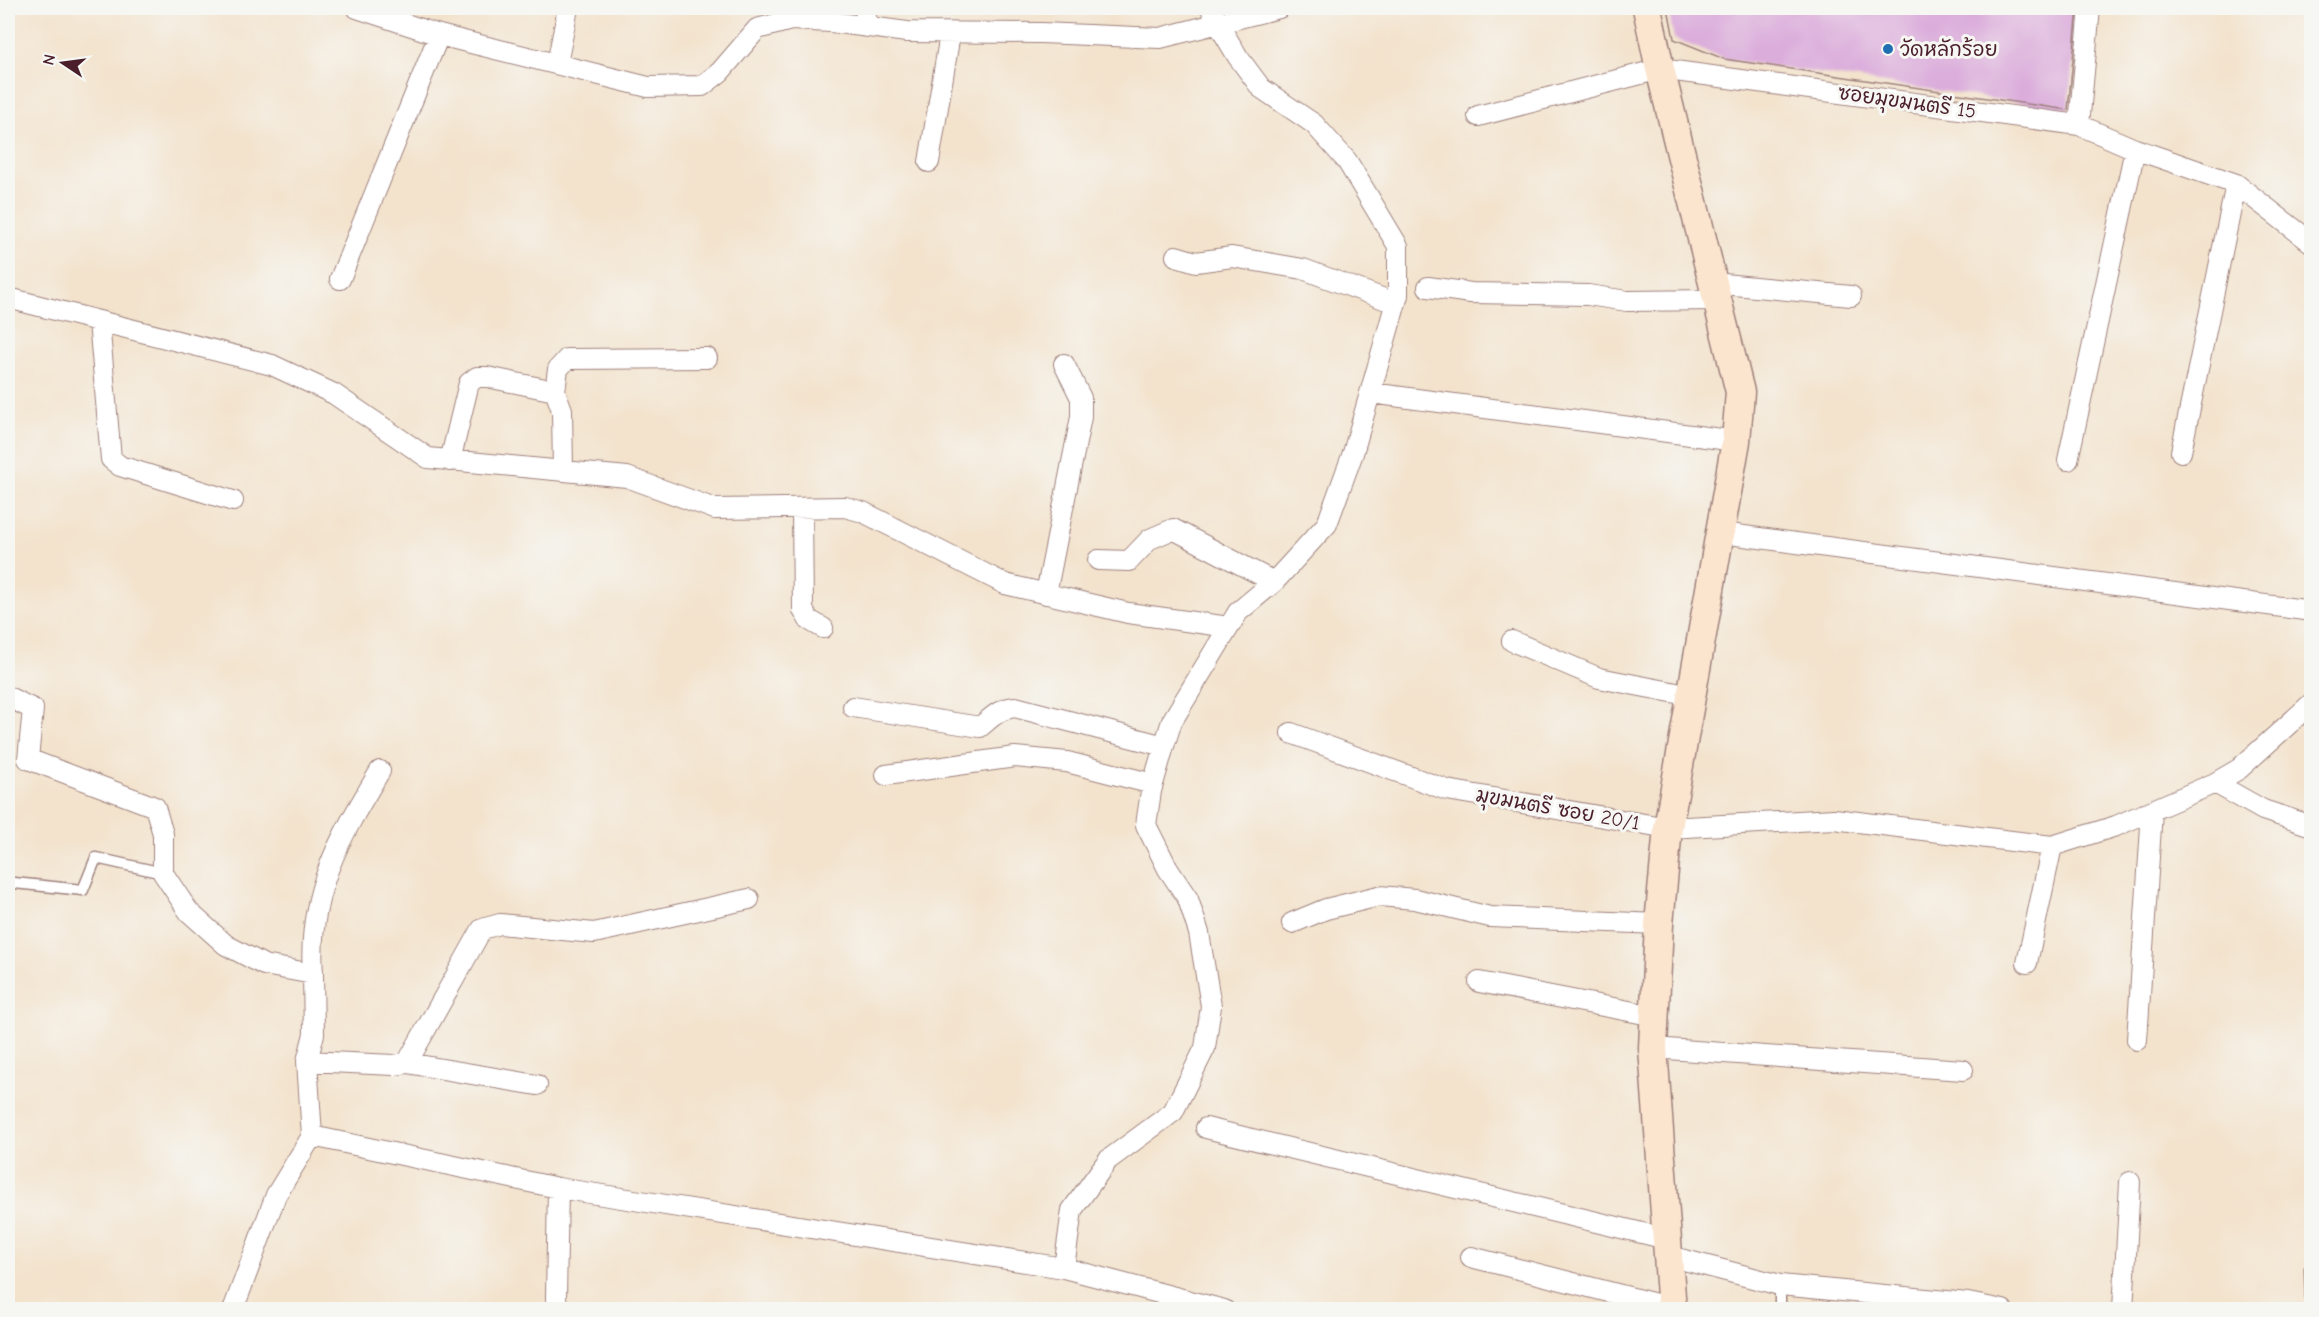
<svg xmlns="http://www.w3.org/2000/svg" width="2319" height="1317" font-family="'Comic Neue','Playpen Sans Thai',sans-serif">
<rect width="100%" height="100%" fill="#f6f6f2"/>
<filter id="ink" filterUnits="userSpaceOnUse"><feTurbulence type="fractalNoise" baseFrequency=".0167" numOctaves="2"/><feDisplacementMap in="SourceGraphic" scale="12" xChannelSelector="R" yChannelSelector="G"/><feConvolveMatrix kernelMatrix="1 2 1 2 8 2 1 2 1" color-interpolation-filters="sRGB"/></filter>
<filter id="wash" filterUnits="userSpaceOnUse"><feTurbulence type="fractalNoise" baseFrequency=".008" numOctaves="4" result="noise"/><feDisplacementMap in="SourceGraphic" scale="24" xChannelSelector="R" yChannelSelector="G"/><feGaussianBlur stdDeviation="1.35" result="paint"/><feColorMatrix in="noise" values="0 0 0 0 0 0 0 0 0 0 0 0 0 0 0 0 0 1.4 0 .05"/><feComposite in="paint" operator="in"/></filter>
<g filter="url(#wash)">
<rect width="100%" height="100%" fill="#f3e3cd"/>
<g id="blocks">
<path fill="#dbaddb" d="M1668,8H2078L2068,110L1724,59L1674,39Z"/>
</g>
</g>
<g filter="url(#ink)">
<use href="#blocks" fill-opacity="0" stroke="#9e817c" stroke-width="1.5"/>
<g fill="none" stroke-linecap="round" stroke-linejoin="round">
<g stroke="#9e817c" stroke-width="13">
<path id="lane" d="M14,883L83,890L96,858L163,873
M2310,1269L2311,1310
M1780,1310V1285"/>
</g>
<g stroke="#9e817c" stroke-width="22">
<path id="street" d="M357,8L439,35L648,87L702,86L720,72L757,29L791,20L831,22L907,32L1041,33L1160,38L1279,8
M865,8L867,26
M557,64L568,8
M1478,116L1660,69L2079,125L2135,149L2236,184L2312,243
M2079,125L2090,8
M929,162L950,34
M1176,256L1196,262L1232,257L1303,269L1395,303
M340,279L439,35
M1713,283L1851,296
M1428,287L1471,293L1588,295L1627,301L1717,300
M8,298L272,365L334,394L428,458L627,477L715,509L845,507L863,512L1005,584L1128,613L1229,627
M99,321L111,459L120,466L233,501
M555,391L558,369L567,359L707,358
M1371,393L1736,441
M2181,452L2236,184
M2068,460L2135,149
M450,461L469,383L477,377H487L555,391L562,410L563,471
M802,508L803,610L809,620L823,628
M1721,533L2312,611
M1098,560L1129,561L1150,539L1173,529L1274,582
M1046,594L1081,417V398L1064,364
M1512,641L1599,678L1692,696
M8,697L33,709L28,759L155,807L163,834V873L189,912L226,945L264,965L313,974L314,1034L307,1061L312,1136L276,1195L233,1310
M853,707L980,727C991,718 1000,708 1015,707L1164,746
M1291,733L1447,790L1668,828L1834,819L2052,846L2116,826L2215,783L2239,769L2312,703
M886,775L1015,757L1067,762L1153,784
M2215,783L2263,810L2312,826
M1292,923L1326,909L1379,896L1415,899L1490,917L1659,924
M2027,963L2052,846
M313,974C307,892 340,838 380,771
M1479,982L1655,1016
M2137,1040L2152,811
M1653,1048L1963,1070
M307,1061L394,1065L407,1063L482,929L500,924L594,933L749,899
M407,1063L537,1085
M1206,1128L1667,1239
M312,1136L558,1188L1064,1268L1224,1310
M1669,1256L1780,1285L1968,1303L2003,1310
M1471,1257L1672,1308
M1064,1268L1072,1210L1108,1160L1173,1112L1205,1048L1211,1006L1199,933L1188,899L1168,869L1146,825L1151,791L1164,746L1172,721L1238,612L1274,582L1327,524L1353,453L1398,295V246L1347,161L1314,124L1261,88L1238,57L1217,22L1211,8
M558,1310L556,1298L558,1188
M2123,1310L2130,1182"/>
</g>
<g stroke="#9e817c" stroke-width="31">
<path id="secondary" d="M1647,8L1660,69L1740,392L1736,441L1668,828L1659,924L1653,1048L1672,1310"/>
</g>
<use href="#lane" stroke="#fff" stroke-width="10"/>
<use href="#street" stroke="#fff" stroke-width="20"/>
<use href="#secondary" stroke="#fbe5cf" stroke-width="28"/>
</g>
</g>
<circle fill="#1f6fb2" stroke="#f6f6f2" stroke-width="2" cx="1888" cy="49" r="6"/>
<g text-anchor="middle" dominant-baseline="central" stroke-width="6" stroke-linejoin="round" paint-order="stroke">
<g font-size="20" fill="#4a1f2b" stroke="#f6f6f2" text-anchor="start">
<text x="1900" y="49">วัดหลักร้อย</text>
</g>
<g font-size="20" fill="#4a1f2b" stroke="#f6f6f2">
<text transform="translate(1907 102) rotate(8)">ซอยมุขมนตรี 15</text>
<text transform="translate(1558 809) rotate(10)">มุขมนตรี ซอย 20/1</text>
</g>
</g>
<rect width="2319" height="1317" fill="none" stroke="#f6f6f2" stroke-width="30"/>
<g transform="translate(63 63) rotate(283)" stroke="#f6f6f2" stroke-width="4.5" paint-order="stroke">
<path d="M0-4.5L10 22L0 15L-10 22Z" fill="#4a1f2b"/>
<text y="-9" font-size="16" font-weight="bold" text-anchor="middle" fill="#4a1f2b">N</text>
</g>
</svg>
